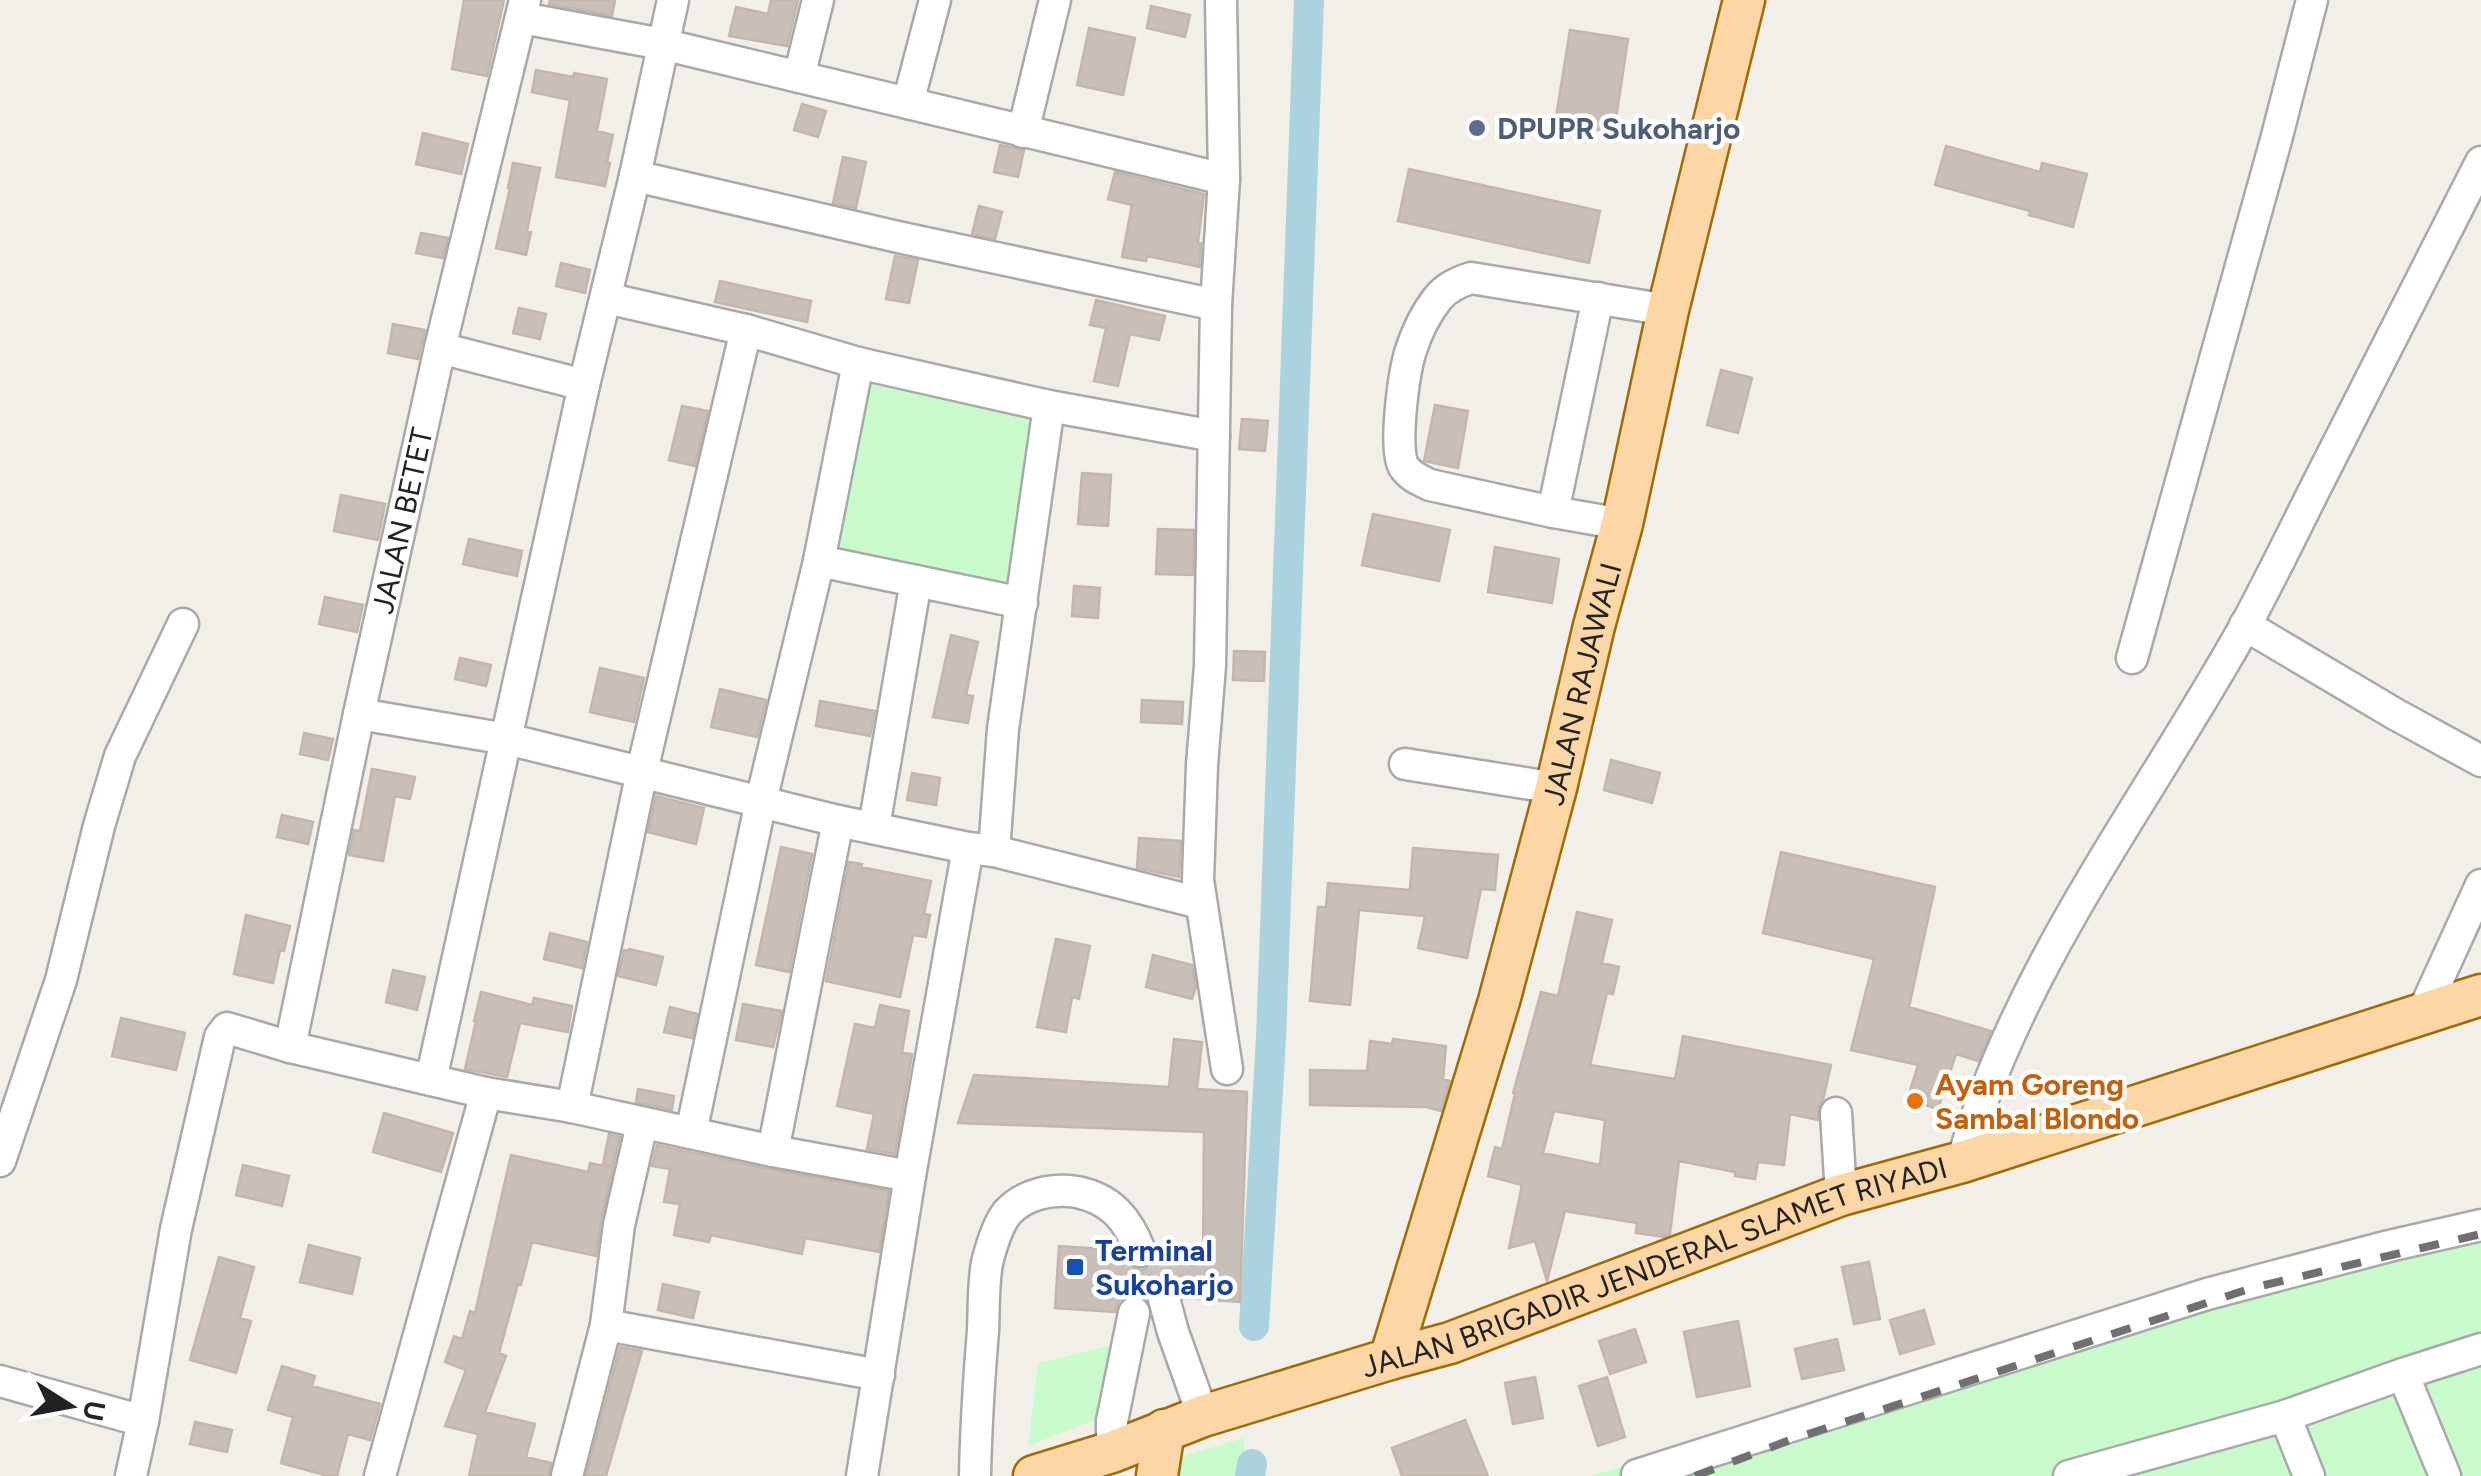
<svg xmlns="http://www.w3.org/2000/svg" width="2481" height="1476" font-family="Figtree,sans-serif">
<rect width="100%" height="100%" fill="#f2efe9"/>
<path fill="#c8facc" d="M858,363L1054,415L1022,603L819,561Z
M2481,1215V1476H1591L1955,1365Z
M1121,1343L1133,1405L1028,1446L1038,1363Z
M1244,1438V1476H1168L1171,1460Z"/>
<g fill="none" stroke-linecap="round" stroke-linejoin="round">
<path stroke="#aad3df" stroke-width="30" d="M1254,1326L1271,1038L1309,0
M1250,1476L1252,1464"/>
</g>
<path fill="#c7bfb8" stroke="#c4b6ab" stroke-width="2.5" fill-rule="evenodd" d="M464,0H504L487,76L452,69Z
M550,0H615L612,16L549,4Z
M771,0H798L787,46L729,36L736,7L768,14Z
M1151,6L1190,15L1185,37L1147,28Z
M1089,28L1135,38L1123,95L1077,85Z
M1570,30L1628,39L1614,132L1555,123Z
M536,70L573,77L574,73L607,79L597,131L613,135L607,162L610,163L605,186L556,177L570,100L532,92Z
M802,104L826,111L818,137L794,130Z
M423,133L468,144L461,174L416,164Z
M1000,145L1024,150L1018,177L994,172Z
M1946,146L2040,172L2042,163L2087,174L2073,227L2029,215L2030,211L1935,185Z
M843,157L866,162L856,208L833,203Z
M513,163L540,168L527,231L531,232L526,255L496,248L510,188H508Z
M1409,169L1600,211L1589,263L1398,221Z
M1115,172L1204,194L1198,242L1201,243L1200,267L1147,256L1146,261L1122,257L1132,205L1108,199Z
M979,206L1002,212L995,239L972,234Z
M421,233L448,238L443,258L416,253Z
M895,256L918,260L909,303L886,299Z
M561,263L590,270L585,293L556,286Z
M720,281L811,301L807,322L715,302Z
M1096,300L1165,316L1159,340L1130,334L1118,386L1094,381L1106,328L1090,325Z
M519,308L546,314L540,339L513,333Z
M393,324L425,330L418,359L388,353Z
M1721,370L1752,378L1738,433L1707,425Z
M1435,405L1468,411L1458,468L1424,461Z
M682,406L708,411L695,466L669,460Z
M1242,419L1268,421L1265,451L1239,449Z
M1082,473L1111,475L1108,526L1078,524Z
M341,495L385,504L378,540L334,531Z
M1373,514L1450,530L1439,581L1362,565Z
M1158,529L1194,530L1193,575L1156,574Z
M469,539L522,551L517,576L463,564Z
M1495,547L1559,559L1552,603L1488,592Z
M1074,586L1100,588L1098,618L1072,616Z
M325,597L363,605L357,632L319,624Z
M951,635L978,642L966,695L973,696L968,723L933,717Z
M1234,651L1265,652L1264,681L1233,680Z
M460,658L491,665L486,686L455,679Z
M600,668L644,678L634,722L590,712Z
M720,689L766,700L757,737L711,727Z
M1142,700L1183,702L1182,724L1141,722Z
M820,701L875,711L870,736L816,726Z
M304,733L333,739L328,760L300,754Z
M1611,760L1660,773L1652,803L1604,790Z
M372,769L415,777L410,799L395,796L383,861L349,855L354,830L360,831Z
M912,773L940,778L936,805L907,800Z
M656,796L704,808L696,844L648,832Z
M282,815L313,822L308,844L277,837Z
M1139,838L1181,841L1179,877L1137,868Z
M781,847L812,854L789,972L756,965Z
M1413,848L1498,855L1495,890L1481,889L1467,958L1418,948L1425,916L1359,910L1350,1005L1310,1001L1318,907H1326L1328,883L1410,890Z
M1781,852L1935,887L1909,1007L1991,1031L1978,1061L1956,1054L1938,1109L1907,1100L1918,1065L1851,1050L1874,959L1763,933Z
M849,862L862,864L861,867L931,881L924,914L930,915L926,937L913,935L900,997L826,981Z
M1577,912L1612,920L1602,963L1619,967L1613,994L1607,993L1590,1065L1675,1079L1683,1036L1831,1065L1823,1100L1819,1106L1818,1120L1790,1114L1784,1165L1758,1162L1755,1179L1735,1176V1172L1679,1161L1670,1234L1664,1237L1636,1233L1637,1223L1565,1211L1547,1281L1535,1241L1509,1248L1522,1185L1488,1176L1495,1147L1502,1149L1515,1094L1513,1093L1541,992L1558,996ZM1554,1111L1605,1120L1600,1165L1543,1153Z
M246,915L290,926L284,951L280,950L273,983L234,974Z
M550,933L587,942L582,968L544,959Z
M1056,939L1090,946L1079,999L1072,997L1066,1032L1037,1027Z
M629,949L663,957L656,985L618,976L624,950L628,951Z
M1153,955L1192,965L1196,987L1192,999L1146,987Z
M393,970L425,977L417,1010L386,1002Z
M481,992L532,1005L534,998L572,1006L568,1032L520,1023L507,1077L465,1069L476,1021H474Z
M743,1004L782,1011L773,1047L736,1040Z
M880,1005L909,1011L902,1053L912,1054L895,1154L867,1149L874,1114L837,1106L855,1024L875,1028Z
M670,1007L697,1014L692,1038L664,1032Z
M121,1018L185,1033L176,1070L112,1056Z
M1174,1039L1202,1042L1197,1089L1247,1092L1240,1302L1183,1298L1175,1281L1167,1277H1159L1149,1283L1145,1289V1298L1137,1295L1127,1296L1119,1301L1115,1312L1055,1308L1059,1246L1119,1250L1128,1265L1139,1270L1146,1269L1153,1264H1203L1204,1132L958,1123L974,1075L1169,1087Z
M1393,1039L1446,1046L1443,1079L1450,1081L1441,1111L1426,1107L1310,1105V1070L1367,1071L1370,1041L1392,1044Z
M638,1089L674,1096L672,1110L636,1102Z
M384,1113L453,1133L441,1172L373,1152Z
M609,1134L620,1137L613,1166L603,1164Z
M657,1145L769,1169L889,1191L879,1252L805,1238L802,1254L711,1235L709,1242L674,1235L680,1204L664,1202L670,1169L652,1166Z
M511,1155L588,1172L590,1163L613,1168L601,1221L596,1256L532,1242L521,1285L518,1284L499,1353L506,1356L485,1412L535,1424L526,1457L551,1463L549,1476H469L478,1434L445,1426L466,1370L445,1362L454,1336L462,1339L470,1311L475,1313Z
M243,1165L289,1176L282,1206L236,1195Z
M309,1245L360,1258L352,1294L300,1282Z
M219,1257L254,1267L240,1318L251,1321L236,1373L190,1360Z
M1869,1262L1880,1319L1854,1324L1842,1267Z
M663,1284L699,1292L693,1318L658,1310Z
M1924,1310L1934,1344L1900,1354L1890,1320Z
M1738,1321L1750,1386L1697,1397L1684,1332Z
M1635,1329L1646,1362L1610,1374L1599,1341Z
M1837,1339L1844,1370L1802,1379L1795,1349Z
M620,1347L642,1351L606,1476H586Z
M282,1366L315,1376L312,1386L380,1404L370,1440L348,1434L337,1476H328L281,1463L293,1417L268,1410Z
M1535,1377L1543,1418L1513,1424L1505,1383Z
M1607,1377L1625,1437L1598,1446L1579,1386Z
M1465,1420L1488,1476H1402L1392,1448Z
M195,1422L232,1430L227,1452L190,1444Z"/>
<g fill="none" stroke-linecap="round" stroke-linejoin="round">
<path stroke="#c8c6c1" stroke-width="30" stroke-dasharray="30 15" stroke-linecap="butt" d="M1161,1264L1163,1295
M1134,1313L1139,1280L1140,1251"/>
<g stroke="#a9a9a9" stroke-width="35">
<g id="minor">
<path d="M1221,0L1224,179L1216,305L1210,666L1202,765L1198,880L1227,1069"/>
<path d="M522,18L662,44L1224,179"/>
<path d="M799,77L818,0"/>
<path d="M908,103L935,0"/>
<path d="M1023,132L1055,0"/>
<path d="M635,176L898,237L1216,305"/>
<path d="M606,298L746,330L858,363L1049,406L1214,436"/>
<path d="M440,348L584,385"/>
<path d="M1553,512L1598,298"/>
<path d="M1622,524L1553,512L1430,485C1420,480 1411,477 1404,467C1393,450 1404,374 1410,353C1416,334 1426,313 1438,298C1447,287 1459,282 1471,278L1668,310"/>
<path d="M819,561L1022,603"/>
<path d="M2245,625L2395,714L2481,761"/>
<path d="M2132,658L2276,140L2312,0"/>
<path d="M359,714L507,739L838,821L968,848L994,851L1200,903"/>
<path d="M1405,764L1556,788"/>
<path d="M874,827L916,581"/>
<path d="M994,851L1003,729L1049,406"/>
<path d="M2423,1012L2481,885"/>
<path id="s1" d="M290,1047L359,714L440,348L525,0"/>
<path d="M431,1080L584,385L635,176L673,0"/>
<path d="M572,1107L642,771L746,330"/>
<path d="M1836,1113L1841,1195"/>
<path d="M691,1133L761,801L819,561L858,363"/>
<path d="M773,1151L838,821"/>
<path d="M0,1161L61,980L99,826L120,756L183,624"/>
<path d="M1962,1162C2018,967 2146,803 2244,628C2272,577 2297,524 2323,473C2376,369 2428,266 2481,162"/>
<path d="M1163,1295L1173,1332L1203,1416"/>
<path d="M606,1325L879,1375"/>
<path d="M2403,1374L2445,1476"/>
<path d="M0,1381L143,1421"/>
<path d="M2285,1416L2309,1476"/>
<path d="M1112,1452V1421L1134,1313"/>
<path d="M1637,1475L2207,1294L2389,1246L2481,1225"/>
<path d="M131,1476L143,1421L176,1229L220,1037L227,1028L290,1047L486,1093L572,1107L773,1151L910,1176"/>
<path d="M380,1476L486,1093"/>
<path d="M567,1476L606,1325L619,1225L642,1124"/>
<path d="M862,1476L910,1176L968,848"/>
<path d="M975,1476C976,1428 979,1379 983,1331C984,1309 983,1285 987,1263C991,1247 997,1226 1007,1213C1024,1194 1052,1188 1077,1192C1111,1199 1128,1219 1140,1251"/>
<path d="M2069,1476L2285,1416L2403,1374L2481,1349"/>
</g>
</g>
<g stroke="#a06b00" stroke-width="45">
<g id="major">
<path id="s2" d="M1390,1359L1499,1001L1556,788L1594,626L1622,524L1668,310L1744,0"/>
<path id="s3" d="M1034,1476L1112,1452L1203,1416L1390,1359L1450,1343L1841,1195L1962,1162L2481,995"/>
<path d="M1157,1476L1164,1430"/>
</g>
</g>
<use href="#minor" stroke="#fff" stroke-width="30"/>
<use href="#major" stroke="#fcd6a4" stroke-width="40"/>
<path stroke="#707070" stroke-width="8" stroke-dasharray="20 20" stroke-linecap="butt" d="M1695,1476L1790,1440L2252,1288L2481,1234"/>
</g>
<circle fill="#5c6f8a" stroke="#fff" stroke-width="4" cx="1477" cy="128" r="10"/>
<circle fill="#e8710a" stroke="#fff" stroke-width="4" cx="1915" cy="1101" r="10"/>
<rect fill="#1a4fb4" stroke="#fff" stroke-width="4" x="1065" y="1257" width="20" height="20" rx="5"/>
<g text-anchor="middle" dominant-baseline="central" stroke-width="9" stroke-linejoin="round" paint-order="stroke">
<g font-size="30" font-weight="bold" fill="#4e5e75" stroke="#fff" text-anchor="start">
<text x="1497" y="128">DPUPR Sukoharjo</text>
</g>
<g font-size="30" fill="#222" stroke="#fff">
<text stroke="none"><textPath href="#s1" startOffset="538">JALAN BETET</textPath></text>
<text stroke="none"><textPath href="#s2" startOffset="702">JALAN RAJAWALI</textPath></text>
<text stroke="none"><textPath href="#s3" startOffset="655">JALAN BRIGADIR JENDERAL SLAMET RIYADI</textPath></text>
</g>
<g font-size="30" font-weight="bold" fill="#c56008" stroke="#fff" text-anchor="start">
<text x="1935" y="1084">Ayam Goreng<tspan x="1935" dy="34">Sambal Blondo</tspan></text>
</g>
<g font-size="30" font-weight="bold" fill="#164399" stroke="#fff" text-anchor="start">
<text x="1095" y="1250">Terminal<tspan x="1095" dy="34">Sukoharjo</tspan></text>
</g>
</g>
<g transform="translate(70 1406) rotate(101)" stroke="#ffffff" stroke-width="8" paint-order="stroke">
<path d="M0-8L18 38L0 25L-18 38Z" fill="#222222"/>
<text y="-15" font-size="28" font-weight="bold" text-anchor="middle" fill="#222222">U</text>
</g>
</svg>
